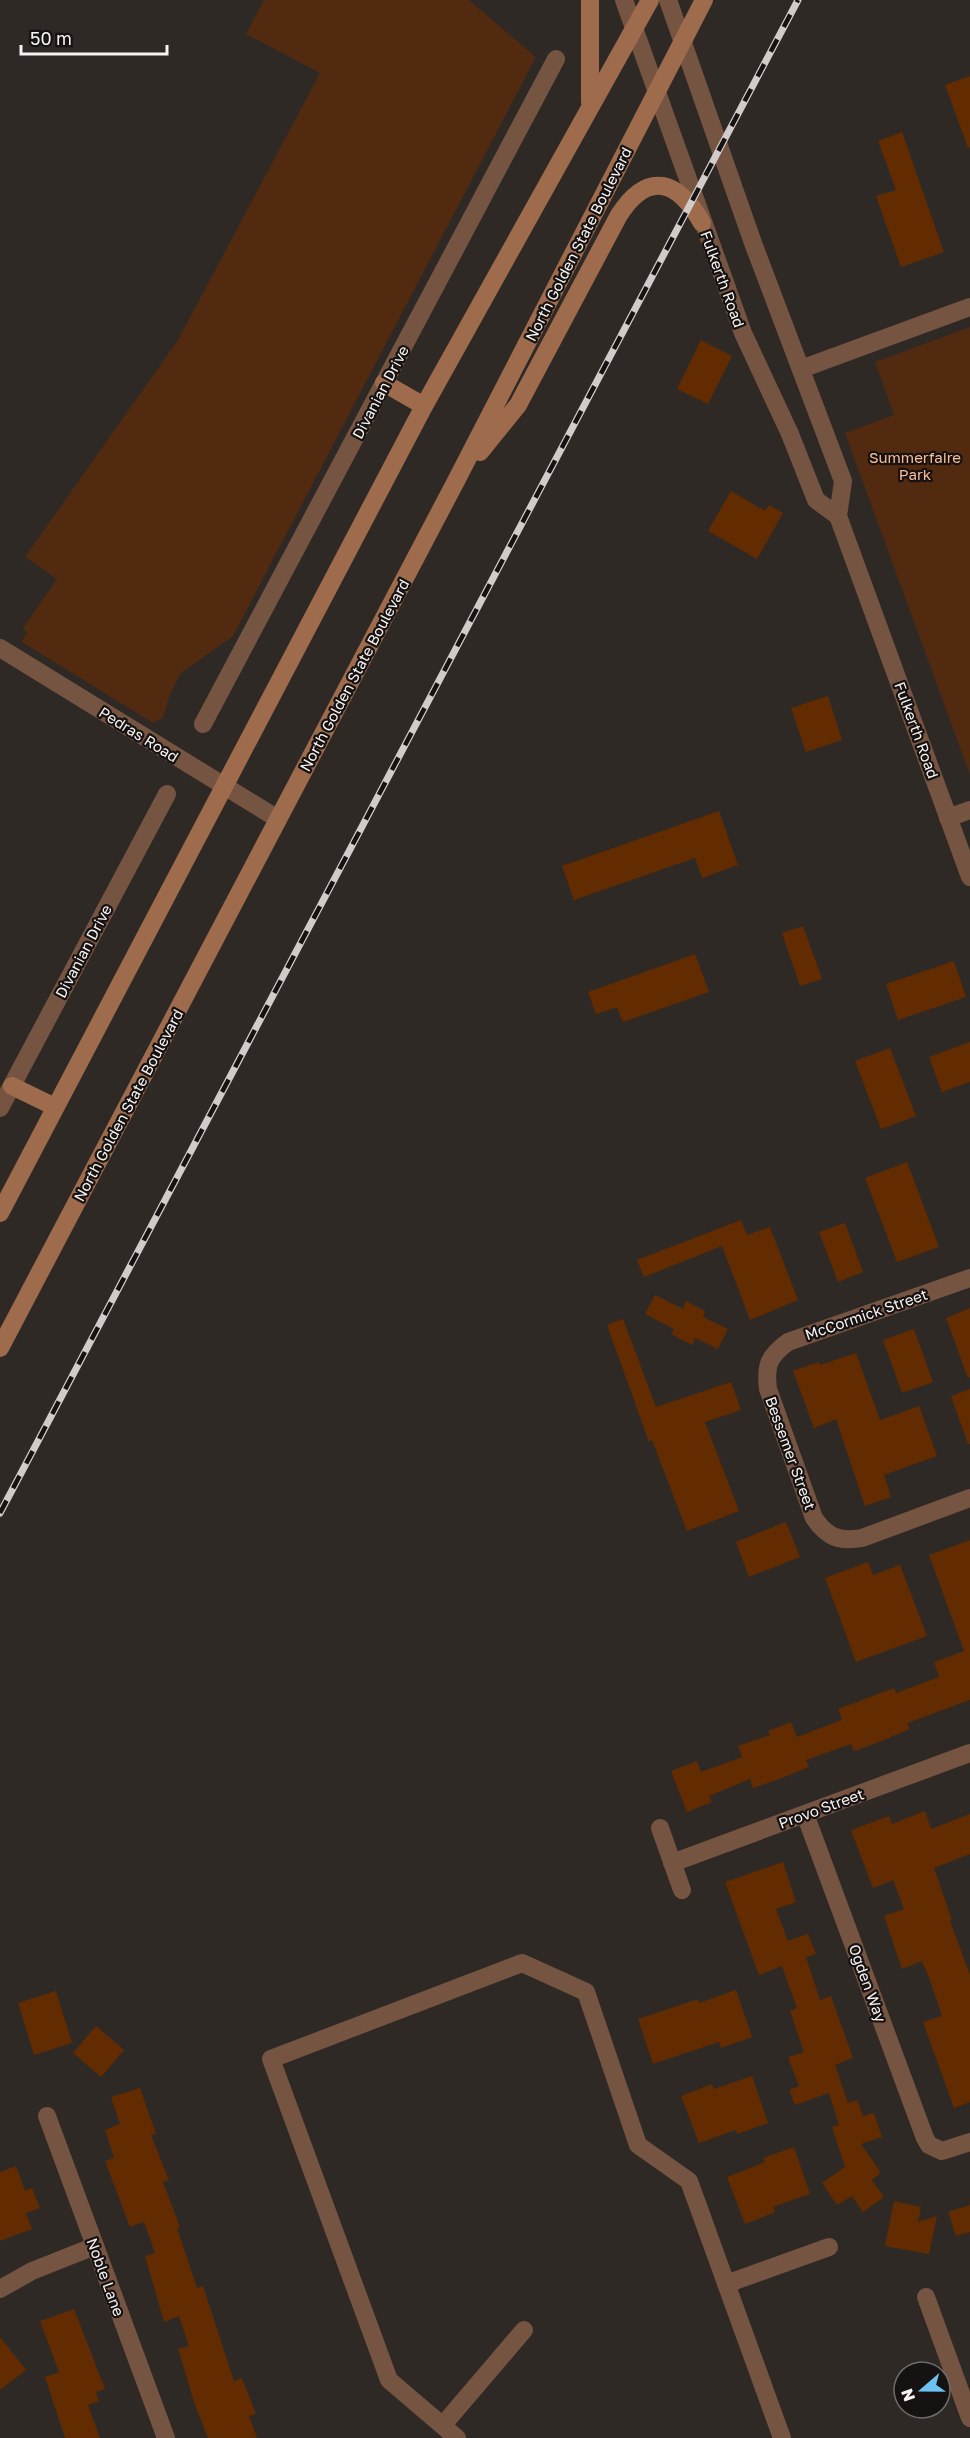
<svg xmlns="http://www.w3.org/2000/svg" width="970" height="2438" font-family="'Golos Text',sans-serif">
<rect width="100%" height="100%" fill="#2f2926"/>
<path fill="#512a0f" d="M264,0H469L536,57L233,636L181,673L170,694L163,718L153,723L22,642L27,632L23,628L57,579L25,557L178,340L320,73L246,34Z
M970,327V775L845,433L894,415L875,362Z"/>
<path fill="#622c00" d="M970,76V147L968,148L945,85Z
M902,132L944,252L901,267L876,196L896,190L878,141Z
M701,340L732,356L708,404L677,389Z
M731,491L765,511L769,505L783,513L757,559L708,531Z
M828,696L842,740L806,752L791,708Z
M719,811L738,865L702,878L695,858L574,900L562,866Z
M803,926L822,979L800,986L782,933Z
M695,954L709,992L623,1022L617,1007L596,1014L588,992Z
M954,961L966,997L898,1020L886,984Z
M970,1042V1082L942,1092L929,1057Z
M890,1048L916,1116L881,1129L855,1061Z
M907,1162L939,1247L897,1262L865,1178Z
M741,1220L747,1235L770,1227L798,1300L750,1320L722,1246L644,1277L637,1260Z
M845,1223L863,1272L838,1282L819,1232Z
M655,1295L683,1309L686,1301L705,1311L703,1317L728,1329L718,1349L695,1338L692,1345L671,1334L674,1329L645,1314Z
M970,1308V1377L968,1378L946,1318Z
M623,1319L656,1407L731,1382L741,1410L705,1422L739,1511L687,1531L652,1440L649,1442L607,1325Z
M914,1329L933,1382L902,1393L883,1340Z
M856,1353L880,1420L919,1406L937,1456L884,1475L891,1497L865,1506L836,1419L814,1428L793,1371L819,1362L820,1365Z
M970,1389V1444H968L951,1396Z
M786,1522L800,1557L749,1577L736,1542Z
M970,1540V1700L907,1723L910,1729L874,1744L854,1751L851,1744L806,1760L809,1767L777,1780L753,1788L750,1779L709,1796L712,1802L687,1812L671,1771L697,1761L701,1772L742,1757L738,1746L770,1735L768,1731L791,1722L797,1737L842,1720L838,1709L894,1688L896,1693L939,1677L934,1662L964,1651L929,1555Z
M868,1562L873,1575L900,1565L927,1636L856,1662L825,1578Z
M925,1811L931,1829L970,1814V1854L934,1868L952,1920L950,1921L970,1975V2102L954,2108L923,2022L942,2016L930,1980L922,1961L902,1969L884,1916L904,1909L893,1880L873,1888L851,1830L889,1816L892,1824Z
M783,1862L796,1902L776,1909L788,1941L808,1934L816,1954L806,1957L820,2000L831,1996L853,2058L835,2065L848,2103L857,2100L863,2116L874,2113L882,2137L861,2144L881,2173L872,2180L884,2197L863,2212L852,2196L837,2205L822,2183L845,2167L832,2127L839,2125L829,2093L795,2105L789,2090L799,2086L788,2057L804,2052L790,2011L797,2008L782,1966L759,1975L725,1882Z
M736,1990L752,2037L721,2048L719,2042L653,2064L638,2019L698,1999L699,2003Z
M56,1991L72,2043L34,2055L18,2003Z
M96,2026L124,2050L101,2077L73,2053Z
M752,2076L768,2123L737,2134L736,2130L699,2143L681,2096L712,2084L714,2089Z
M140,2088L156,2134L151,2135L169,2180L163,2182L180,2227L177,2228L197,2288L203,2286L234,2381L242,2378L256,2414L249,2416L257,2438H208L195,2405L178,2349L189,2346L179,2316L164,2322L145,2256L155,2253L144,2222L130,2227L105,2161L114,2158L105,2130L120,2124L111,2097Z
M794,2147L810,2194L773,2207L775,2212L745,2224L727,2177L765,2162L763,2158Z
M16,2166L25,2191L32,2188L40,2208L26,2213L32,2229L0,2241V2172Z
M894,2201L921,2207L918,2222L937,2216L929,2254L885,2246Z
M970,2205V2232L956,2236L948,2212Z
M74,2309L105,2389L96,2392L99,2401L88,2405L100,2438H65L45,2377L59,2372L40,2321Z
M0,2337L26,2370L0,2390Z"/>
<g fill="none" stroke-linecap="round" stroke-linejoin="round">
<path stroke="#755441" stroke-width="18" d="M801,369L970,307
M0,648L278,819
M203,724L556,59
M948,818L970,810
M0,1108L167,794
M970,1278L788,1342C769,1356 765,1365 768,1389L814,1518C827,1537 839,1542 862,1538L970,1498
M805,1814L925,2138L929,2145L942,2151L970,2142
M660,1828L682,1890
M672,1863L970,1753
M47,2116L166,2438
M726,2284L829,2247
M0,2289L32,2271L95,2246
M926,2297L970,2418
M443,2425L524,2330
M457,2438L389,2380L271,2059L522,1963L586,1992L638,2145L689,2181L782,2438"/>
<path stroke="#755441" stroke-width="18" d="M624,0L743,333L790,434L816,500L838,516
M668,0L753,243L843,481L838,516L970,877"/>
<path stroke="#9e6b4c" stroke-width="18" d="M590,0V102
M384,383L424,406
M480,452L518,405L619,215C648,170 678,180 702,223
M12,1086L55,1107
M0,1213L424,406L650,0
M0,1348L456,481L704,0"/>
<g stroke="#d1ccca" stroke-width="7">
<path id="rail" d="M0,1513L798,0"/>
</g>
<use href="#rail" stroke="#151211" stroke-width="4.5" stroke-dasharray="14" stroke-linecap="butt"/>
</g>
<g text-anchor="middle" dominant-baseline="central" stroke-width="4.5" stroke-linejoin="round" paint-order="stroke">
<g font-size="15" fill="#f7f3f1" stroke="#151211">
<text transform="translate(578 244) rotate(-63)">North Golden State Boulevard</text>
<text transform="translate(723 279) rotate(70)">Fulkerth Road</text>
<text transform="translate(380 392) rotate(-62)">Divanian Drive</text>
<text transform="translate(354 675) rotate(-62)">North Golden State Boulevard</text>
<text transform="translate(917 730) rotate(70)">Fulkerth Road</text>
<text transform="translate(139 734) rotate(32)">Pedras Road</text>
<text transform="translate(83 951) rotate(-62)">Divanian Drive</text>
<text transform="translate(128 1105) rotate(-62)">North Golden State Boulevard</text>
<text transform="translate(866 1314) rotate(-19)">McCormick Street</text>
<text transform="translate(791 1453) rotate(70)">Bessemer Street</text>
<text transform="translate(821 1808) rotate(-20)">Provo Street</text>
<text transform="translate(868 1983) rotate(70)">Ogden Way</text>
<text transform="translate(106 2277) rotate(70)">Noble Lane</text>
</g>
<g font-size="15" fill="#fbbc97" stroke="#151211">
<text x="915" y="457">Summerfaire<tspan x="915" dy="17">Park</tspan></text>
</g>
</g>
<g transform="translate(922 2390) rotate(250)"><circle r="28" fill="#151211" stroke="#6f6c6b" stroke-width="1.5"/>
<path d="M0-4.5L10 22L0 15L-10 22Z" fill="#6cc3f2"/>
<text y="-9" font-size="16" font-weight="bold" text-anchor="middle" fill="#f7f3f1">N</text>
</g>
<path d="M21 45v9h146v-9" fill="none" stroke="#f7f3f1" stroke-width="3"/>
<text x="30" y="45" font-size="18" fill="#f7f3f1" stroke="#151211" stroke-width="4.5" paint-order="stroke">50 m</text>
</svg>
